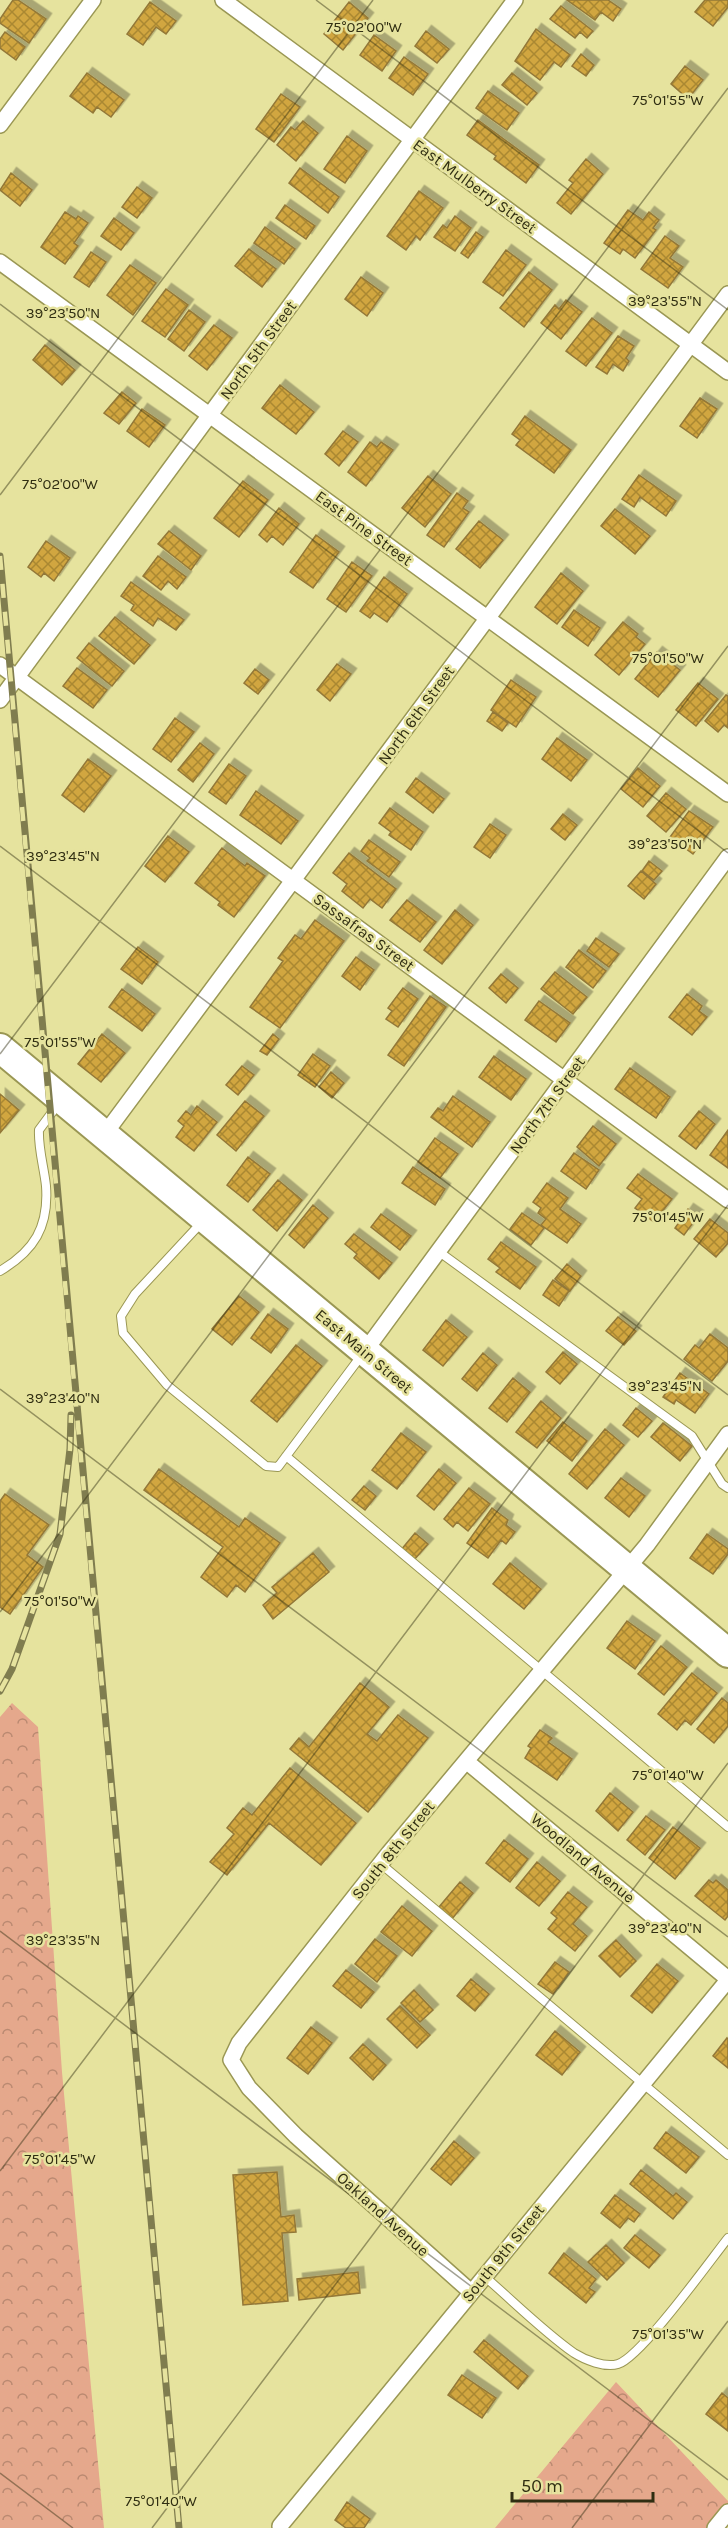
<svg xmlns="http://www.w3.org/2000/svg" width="728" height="2528" font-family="Karla,sans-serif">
<defs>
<pattern id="forest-crowns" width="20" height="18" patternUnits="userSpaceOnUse" patternTransform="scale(1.5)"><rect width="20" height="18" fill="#e5a88c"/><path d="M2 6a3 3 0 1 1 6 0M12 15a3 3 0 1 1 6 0" fill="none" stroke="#ba8971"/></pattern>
<pattern id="building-cross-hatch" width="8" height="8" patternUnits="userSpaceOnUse" patternTransform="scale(1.5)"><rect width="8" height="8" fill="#d1a63f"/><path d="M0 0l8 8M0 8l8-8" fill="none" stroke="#a83"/></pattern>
<filter id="shadow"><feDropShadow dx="5.5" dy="-5.5" stdDeviation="0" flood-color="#0004"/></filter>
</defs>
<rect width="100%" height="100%" fill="#e6e39e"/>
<path fill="url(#forest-crowns)" d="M12,1703L38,1727L62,2072L104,2528H0V1717Z
M616,2382L728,2501V2515L716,2528H495Z"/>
<path fill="url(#building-cross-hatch)" stroke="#937839" stroke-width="1.5" filter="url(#shadow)" d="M13,0H18L46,19L29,43L0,23V19Z
M567,0H608L621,9L613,21L601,12L595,20Z
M705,0H728V7L713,26L695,12Z
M150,2L176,21L166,34L156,27L143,45L127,34Z
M349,2L368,18L343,50L324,34Z
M561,6L593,31L587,38L580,32L575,38L550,19Z
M536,29L570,55L561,67L554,62L540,80L515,61Z
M426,31L449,49L437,63L415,46Z
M5,32L25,47L16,60L0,48V39Z
M374,35L396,51L382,71L360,55Z
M581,54L594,65L586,76L572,66Z
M404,57L428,74L413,95L389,78Z
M685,66L703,80L688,99L671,84Z
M87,73L124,100L111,117L97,107L93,113L70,96Z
M512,73L537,93L527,105L502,85Z
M488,91L519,113L507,130L476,108Z
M281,94L300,107L274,142L256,129Z
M478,120L539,165L526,183L494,159L496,156L467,135Z
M303,121L318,133L296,161L277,145L291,127L295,130Z
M347,136L367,151L345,183L324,169Z
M586,159L603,174L571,214L557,203L573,183L569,180Z
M300,168L339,197L328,213L289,183Z
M11,173L32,190L20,206L0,190Z
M137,187L152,198L137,218L122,207Z
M419,191L443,208L420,240L416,236L406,250L387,236Z
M285,205L315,226L306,239L276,218Z
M628,210L643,220L649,212L659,220L653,228L656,230L635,258L623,249L620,254L604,243Z
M65,212L76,219L78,216L88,223L74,243L78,246L65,264L41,247Z
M455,216L471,228L455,251L434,237L443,225L447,228Z
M114,218L134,233L121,250L101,236Z
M265,227L295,249L284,264L254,243Z
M476,232L483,237L468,258L461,253Z
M665,236L679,246L670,258L683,267L668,288L641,269Z
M249,249L276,269L262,287L235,266Z
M506,250L526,265L503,296L483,282Z
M91,252L106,262L89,287L74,277Z
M130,265L156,283L133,315L107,295Z
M529,272L552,290L524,327L500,308Z
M361,277L383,293L367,316L345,299Z
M166,289L188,305L165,337L142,321Z
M566,300L582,312L561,339L541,323L555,305L559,309Z
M189,310L205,322L184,351L168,339Z
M592,318L612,333L586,366L566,351Z
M214,325L232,338L207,370L189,356Z
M618,336L634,346L626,358L629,361L623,371L613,364L607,374L596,367Z
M45,345L75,370L62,385L33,360Z
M280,385L314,412L296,434L262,408Z
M122,392L136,403L119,424L104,413Z
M700,398L717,409L697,438L680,426Z
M142,409L165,425L149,447L127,431Z
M525,416L571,450L554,473L516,445L520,440L512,434Z
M343,431L358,442L339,466L325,454Z
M370,442L377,447L381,442L393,450L366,486L348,472Z
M639,475L676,501L666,516L640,497L634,507L622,499Z
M428,476L451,494L425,527L402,508Z
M243,481L268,500L239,537L214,518Z
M457,493L468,501L463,508L469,512L444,547L427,535Z
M279,508L299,524L283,545L272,536L267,542L259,535Z
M615,509L650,536L635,554L601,526Z
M479,521L503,540L480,568L456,549Z
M169,531L201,556L191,570L158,544Z
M316,535L339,552L313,588L290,572Z
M46,541L70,558L54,581L44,573L41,577L28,567Z
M158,556L186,577L177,589L168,581L161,590L143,576Z
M352,562L372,576L346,612L327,599Z
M561,573L583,591L557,624L535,607Z
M384,577L407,594L387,622L374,613L370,618L360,611Z
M131,582L184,620L176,630L158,618L153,626L131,610L134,605L121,596Z
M574,610L600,628L588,646L562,627Z
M115,617L150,645L134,664L99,636Z
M623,622L638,634L636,637L645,644L619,675L595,655Z
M89,643L124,671L112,686L77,658Z
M657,652L680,670L658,697L635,679Z
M337,664L351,674L330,701L317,690Z
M77,668L107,690L93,708L63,686Z
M255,669L269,680L258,694L244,683Z
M511,680L536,697L516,727L491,710Z
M698,683L718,699L696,726L676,710Z
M726,695L728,696V728L724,725L718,732L705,721Z
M493,712L508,723L502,731L487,721Z
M175,718L194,732L171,762L153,749Z
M557,738L587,760L571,781L542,759Z
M200,743L214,754L193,782L178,770Z
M88,759L111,776L84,812L62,795Z
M229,764L246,776L226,804L209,792Z
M638,768L660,786L643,807L621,789Z
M416,778L444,799L433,813L406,792Z
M256,791L298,821L281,844L240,815Z
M666,793L686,809L666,832L647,816Z
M390,808L423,832L411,850L389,835L391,832L379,823Z
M689,811L713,827L693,854L670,837Z
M563,814L577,825L565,840L551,829Z
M490,824L506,835L490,858L474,847Z
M168,836L189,852L165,882L145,866Z
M369,840L400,862L389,877L367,861L370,858L361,851Z
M222,848L245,866L247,863L265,876L234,917L218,905L220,902L195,883Z
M349,853L396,889L382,908L370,899L363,908L342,891L347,884L333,873Z
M649,861L662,871L654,880L642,871Z
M641,871L656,884L644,899L628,886Z
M407,900L436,922L420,942L390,920Z
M455,910L473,925L442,964L424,950Z
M315,920L344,941L280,1028L250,1007L283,961L278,958L295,935L301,939Z
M596,938L619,954L609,967L587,951Z
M138,947L158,962L142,984L121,969Z
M579,950L606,971L593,988L566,967Z
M356,957L374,970L360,990L342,976Z
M555,972L587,997L573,1014L541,989Z
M501,974L518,988L506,1003L489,988Z
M403,988L418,999L398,1027L386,1019L392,1011L388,1008Z
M122,989L155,1014L142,1031L109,1007Z
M687,994L702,1006L699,1011L707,1017L692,1035L669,1017Z
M430,996L446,1007L404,1066L388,1055Z
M539,1001L570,1023L556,1042L525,1020Z
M102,1034L125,1053L101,1082L78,1064Z
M273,1034L279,1039L267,1055L260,1051Z
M313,1054L330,1066L315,1087L298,1075Z
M494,1056L526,1079L511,1100L479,1077Z
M242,1066L254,1075L238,1095L226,1085Z
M630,1068L670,1097L656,1118L615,1089Z
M331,1072L344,1083L332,1098L319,1087Z
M0,1094L19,1110L0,1133Z
M453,1096L490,1122L472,1147L431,1117L438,1108L443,1111Z
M245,1101L264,1116L236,1151L217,1135Z
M197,1106L217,1122L194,1151L176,1137L184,1126L178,1121L186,1111L191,1115Z
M699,1111L715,1124L696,1149L679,1136Z
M593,1126L616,1144L599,1166L577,1147Z
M728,1130V1168L710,1155Z
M435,1138L458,1154L440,1178L418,1162Z
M574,1153L599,1170L586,1189L561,1171Z
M248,1157L270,1174L248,1202L227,1185Z
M413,1167L445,1189L435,1205L402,1183Z
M638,1174L672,1199L654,1222L635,1208L642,1199L627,1188Z
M278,1180L302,1200L277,1231L253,1210Z
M547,1183L568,1198L560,1209L581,1224L567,1243L541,1225L546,1219L538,1213L541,1208L533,1202Z
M313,1205L328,1218L304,1248L289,1235Z
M688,1209L698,1216L684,1235L675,1228Z
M522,1213L544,1228L531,1245L510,1229Z
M381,1214L411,1236L400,1250L371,1227Z
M710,1219L728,1233V1243L716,1257L694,1239Z
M354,1234L392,1263L379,1279L354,1258L357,1254L345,1244Z
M501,1242L536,1267L520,1289L496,1272L500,1268L488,1259Z
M567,1264L581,1276L570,1291L555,1279Z
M553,1280L569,1291L559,1306L543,1295Z
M239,1296L259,1312L232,1345L212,1329Z
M268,1314L288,1329L271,1353L251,1338Z
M618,1317L636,1331L624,1345L606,1331Z
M446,1320L467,1337L443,1366L423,1350Z
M710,1334L728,1348V1361L712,1381L684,1359L695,1345L699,1348Z
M296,1345L322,1366L277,1422L251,1401Z
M563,1352L577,1364L560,1384L546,1372Z
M483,1353L497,1365L477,1391L462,1379Z
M680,1373L709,1394L695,1413L676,1400L674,1404L663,1397Z
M513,1378L530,1392L507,1422L489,1408Z
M541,1401L561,1418L537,1448L516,1432Z
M636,1408L652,1421L638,1437L623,1425Z
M563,1422L587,1441L572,1461L547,1441Z
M663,1423L692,1446L680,1461L651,1437Z
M605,1429L624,1445L587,1489L569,1474Z
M401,1433L426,1452L397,1489L372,1470Z
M159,1469L239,1527L245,1518L280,1543L245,1592L236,1585L227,1597L201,1577L223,1547L144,1490Z
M439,1469L456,1483L434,1510L417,1496Z
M621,1478L645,1496L629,1517L605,1498Z
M364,1486L376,1496L365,1510L352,1500Z
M469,1488L490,1504L468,1531L457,1522L453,1527L444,1519Z
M5,1494L49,1525L27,1555L43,1567L10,1614L0,1607V1501Z
M492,1508L508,1520L506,1525L515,1532L506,1544L501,1540L488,1558L467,1543Z
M415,1533L428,1544L414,1560L401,1550Z
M707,1534L728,1549V1554L713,1574L690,1558Z
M313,1553L329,1572L273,1619L263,1605L277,1593L272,1587Z
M510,1563L541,1589L524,1609L493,1584Z
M627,1621L655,1641L635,1669L607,1648Z
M661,1646L687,1667L664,1695L638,1674Z
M692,1673L717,1693L691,1725L685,1720L677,1730L658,1714Z
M360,1683L389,1707L367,1734L377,1741L398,1715L428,1738L368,1812L290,1749L299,1738L309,1747Z
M722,1698L728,1703V1726L714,1743L697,1729Z
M540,1730L552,1738L548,1742L572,1759L557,1780L525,1758L531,1748L528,1746Z
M290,1768L356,1823L321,1865L269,1823L227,1875L210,1862L234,1834L227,1828L243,1808L252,1815Z
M610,1793L633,1812L618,1831L596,1811Z
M646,1816L665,1830L645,1855L627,1840Z
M673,1827L700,1848L675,1879L649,1858Z
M504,1840L528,1859L510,1882L486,1863Z
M537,1862L560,1881L539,1906L516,1888Z
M709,1880L713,1883L716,1880L728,1890V1916L725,1920L695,1896Z
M460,1882L473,1893L452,1919L439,1907Z
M568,1892L587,1907L573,1924L587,1936L575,1951L548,1929L557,1918L551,1913Z
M402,1906L432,1931L412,1956L381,1932Z
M375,1939L397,1956L377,1982L355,1964Z
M616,1940L636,1961L620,1977L599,1956Z
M555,1962L569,1972L553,1994L538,1984Z
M657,1964L678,1981L652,2013L631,1996Z
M346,1970L374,1992L361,2008L333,1986Z
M471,1979L489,1994L475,2011L457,1996Z
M414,1990L433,2010L420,2022L401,2003Z
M400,2006L430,2035L417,2048L387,2019Z
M311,2027L332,2043L308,2074L287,2058Z
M555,2031L580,2052L562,2075L536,2055Z
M727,2038L728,2039V2068L713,2056Z
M363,2044L386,2065L373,2080L350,2058Z
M666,2132L699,2157L686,2173L654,2148Z
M454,2141L474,2158L451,2185L431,2169Z
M641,2170L673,2196L676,2193L687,2202L673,2219L630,2184Z
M277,2172L281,2217L294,2215L296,2232L282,2233L288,2301L243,2305L233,2175Z
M615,2195L640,2214L634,2222L628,2218L620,2228L601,2213Z
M635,2235L660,2255L649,2268L624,2248Z
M606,2245L624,2263L607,2280L588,2262Z
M564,2253L596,2279L589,2288L595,2292L586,2303L549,2273Z
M358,2272L360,2293L299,2300L297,2279Z
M484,2340L528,2376L518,2389L474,2352Z
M462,2375L496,2398L482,2418L448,2395Z
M722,2393L728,2398V2431L706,2414Z
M347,2502L370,2519L364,2528H346L335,2520Z"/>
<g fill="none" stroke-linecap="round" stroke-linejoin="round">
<g stroke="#9a9754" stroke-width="10">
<path id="lane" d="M202,1222L135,1294L121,1316L123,1333L167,1385L266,1466L278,1467L361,1356
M438,1251L692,1436L722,1484L728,1488
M0,1271C34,1251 49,1227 46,1186C44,1167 38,1148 39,1130L59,1103
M286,1456L728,1827
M381,1864L728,2155
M484,2276C513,2301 544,2332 574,2353C585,2360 605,2368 618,2364C641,2357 709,2262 728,2238"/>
</g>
<g stroke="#9a9754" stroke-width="18">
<path id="street" d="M223,0L728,372
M0,125L93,0
M0,262L728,794
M0,665L728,1200
M0,700L515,0
M104,1135C312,855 518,573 728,294
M365,1351L728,857
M466,1761L728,1979
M471,2292L296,2136L249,2088L231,2060L239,2043L389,1853L647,1545L728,1434
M280,2526L728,1980
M715,2528L728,2512"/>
</g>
<g stroke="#9a9754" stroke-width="32">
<path id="highway" d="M0,1048L728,1653"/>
</g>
<use href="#lane" stroke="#fff" stroke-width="8"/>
<use href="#street" stroke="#fff" stroke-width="15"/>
<use href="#highway" stroke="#fff" stroke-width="28"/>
<g stroke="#807d4f" stroke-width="7">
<path id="rail" d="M0,556C57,1214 120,1871 179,2528
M0,1691L12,1669L60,1534L70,1449L71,1415"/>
</g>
<use href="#rail" stroke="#e6e39e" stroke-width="4.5" stroke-dasharray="14" stroke-linecap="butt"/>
</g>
<path fill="none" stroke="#302e12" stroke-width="1.5" stroke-opacity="0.45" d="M316,0L728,310M0,304L728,853M0,495L373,0M0,846L728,1395M0,1054L728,88M0,1389L728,1937M0,1612L728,646M0,1931L728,2480M0,2171L728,1205M0,2473L73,2528M152,2528L728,1763M572,2528L728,2321"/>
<g text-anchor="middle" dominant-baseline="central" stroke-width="5" stroke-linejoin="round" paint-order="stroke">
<g font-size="16" fill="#302e12" stroke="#e6e39e">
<text transform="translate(475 186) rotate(36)">East Mulberry Street</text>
<text transform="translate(258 350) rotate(-54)">North 5th Street</text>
<text transform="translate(364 528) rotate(36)">East Pine Street</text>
<text transform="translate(416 715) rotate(-54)">North 6th Street</text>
<text transform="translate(364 932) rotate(36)">Sassafras Street</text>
<text transform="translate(547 1105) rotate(-54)">North 7th Street</text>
<text transform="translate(364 1351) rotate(40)">East Main Street</text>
<text transform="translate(393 1850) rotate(-51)">South 8th Street</text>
<text transform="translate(583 1858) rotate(40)">Woodland Avenue</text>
<text transform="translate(383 2214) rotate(42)">Oakland Avenue</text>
<text transform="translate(503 2253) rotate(-51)">South 9th Street</text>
</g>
</g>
<g font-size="15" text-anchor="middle" fill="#302e12" stroke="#e6e39e" stroke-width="5" stroke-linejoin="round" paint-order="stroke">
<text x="364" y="32">75°02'00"W</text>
<text x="668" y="105">75°01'55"W</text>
<text x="665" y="306">39°23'55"N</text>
<text x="63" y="318">39°23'50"N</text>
<text x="60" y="489">75°02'00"W</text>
<text x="668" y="663">75°01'50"W</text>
<text x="665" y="849">39°23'50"N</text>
<text x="63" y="861">39°23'45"N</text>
<text x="60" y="1047">75°01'55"W</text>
<text x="668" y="1222">75°01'45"W</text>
<text x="665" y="1391">39°23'45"N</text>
<text x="63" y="1403">39°23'40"N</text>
<text x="60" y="1606">75°01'50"W</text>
<text x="668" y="1780">75°01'40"W</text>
<text x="665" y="1933">39°23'40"N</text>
<text x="63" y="1945">39°23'35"N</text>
<text x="60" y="2164">75°01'45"W</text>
<text x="668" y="2339">75°01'35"W</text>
<text x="161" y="2506">75°01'40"W</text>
</g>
<path d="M512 2492v9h141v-9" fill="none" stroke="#302e12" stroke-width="3"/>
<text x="521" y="2492" font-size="18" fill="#302e12" stroke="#e6e39e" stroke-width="4.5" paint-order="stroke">50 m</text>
</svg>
